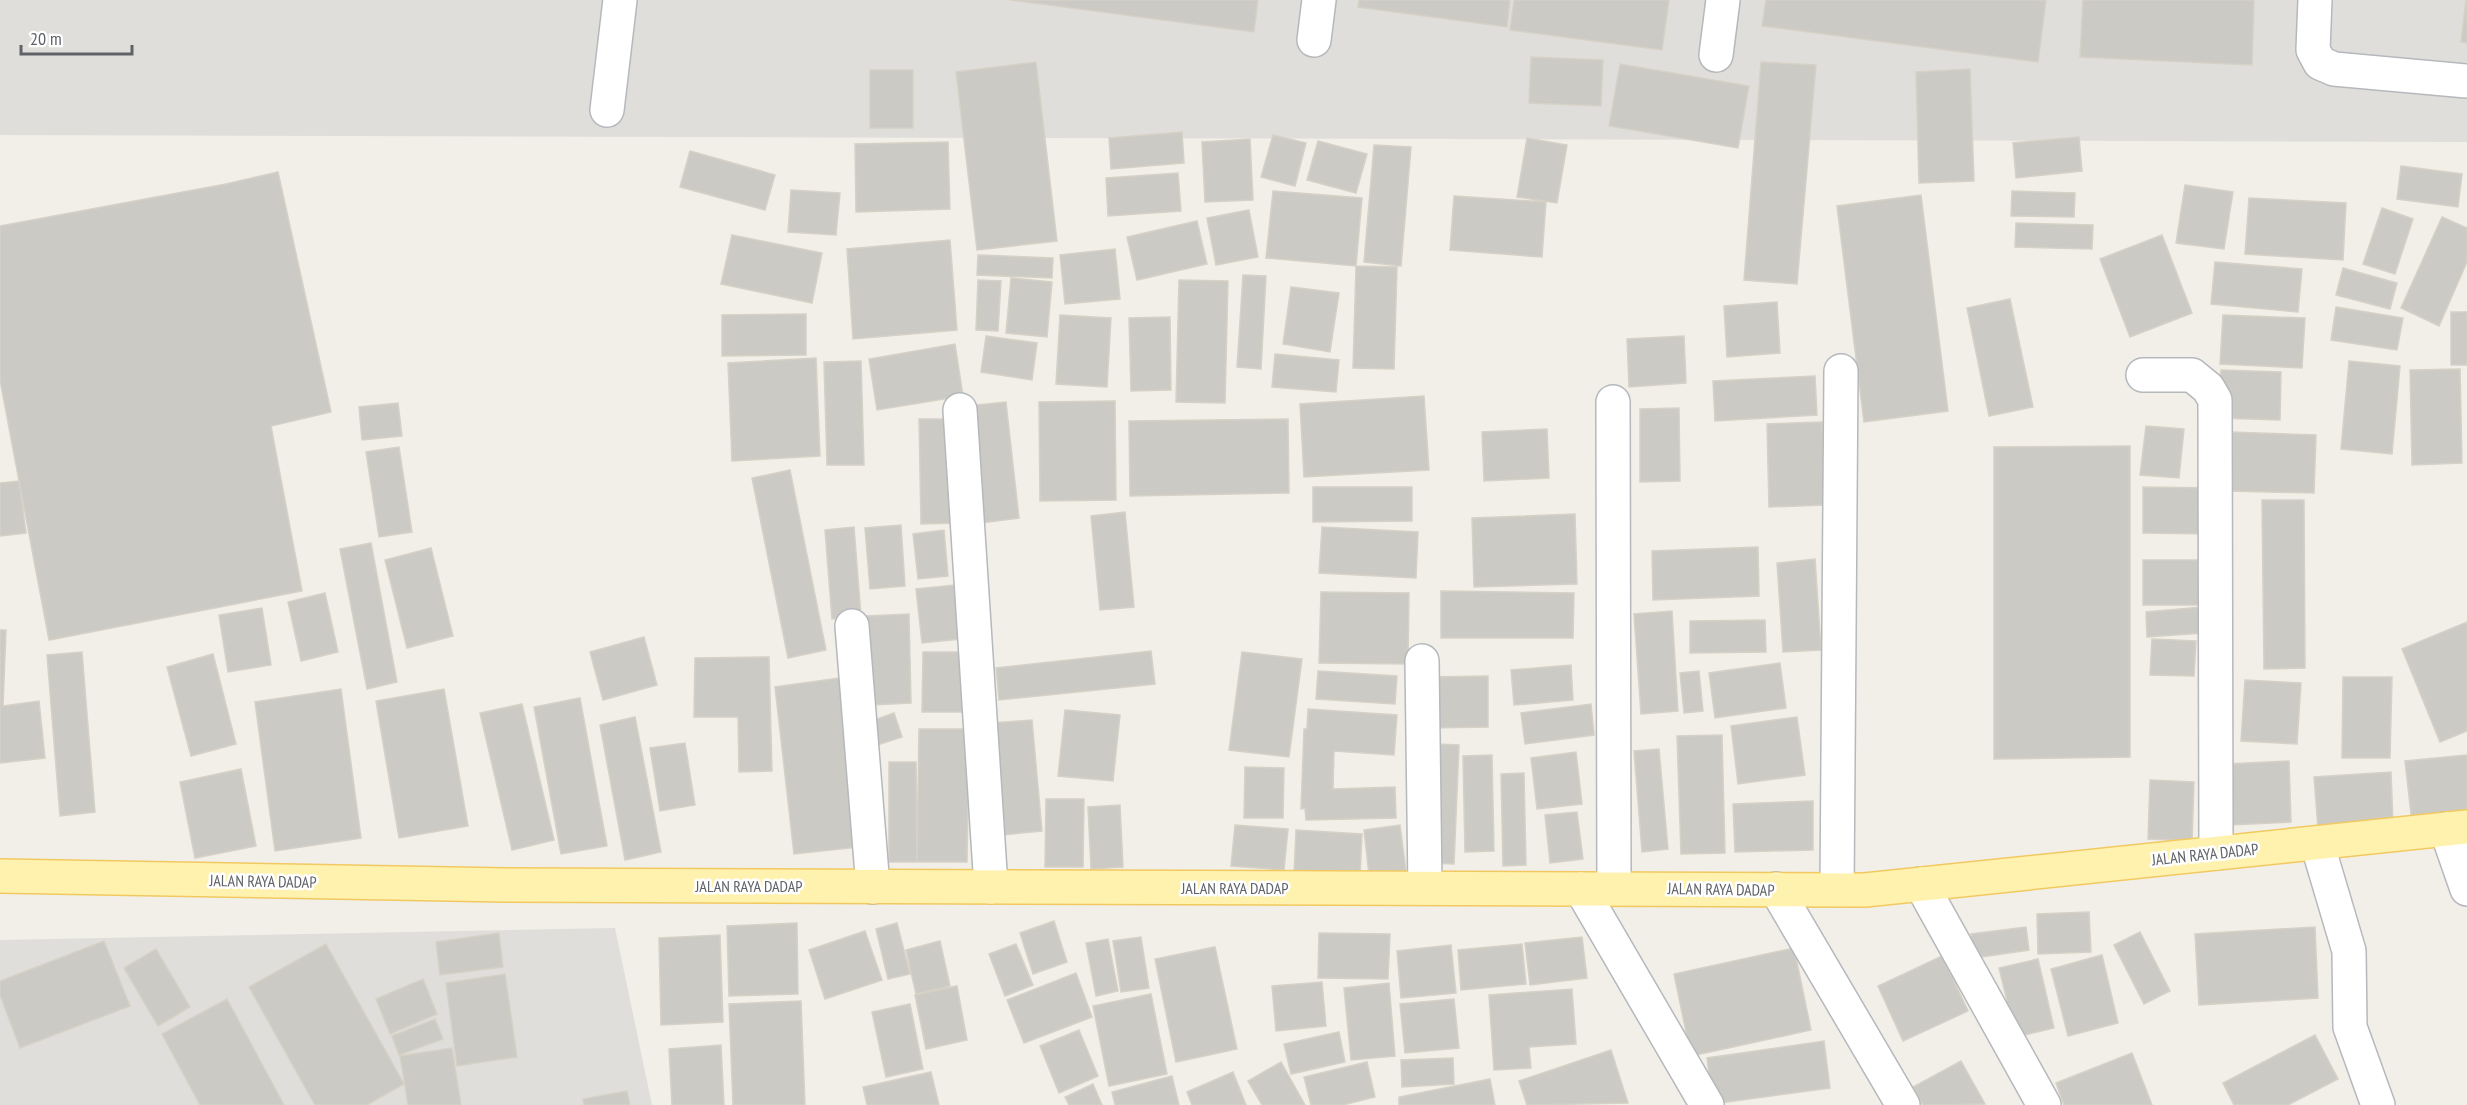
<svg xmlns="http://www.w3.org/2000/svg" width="2467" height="1105" font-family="'PT Sans Narrow',sans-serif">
<rect width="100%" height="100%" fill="#f1efe8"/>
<path fill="#e0deda" d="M0,0H2467V142L0,135Z
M615,928L652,1105H0V940Z"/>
<path fill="#cccac5" stroke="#d6d1c6" stroke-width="1.5" d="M1010,0H1258L1254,32Z
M1359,0H1510L1507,27L1358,7Z
M1514,0H1669L1662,50L1510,30Z
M1766,0H2046L2038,62L1762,26Z
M2083,0H2254L2252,65L2080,57Z
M2466,0H2467V43L2461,42Z
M1531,57L1603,60L1601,106L1529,103Z
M1036,62L1057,241L977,250L956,72Z
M1761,62L1816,65L1797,284L1744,280Z
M1620,64L1749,86L1738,148L1609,126Z
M1970,69L1974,181L1919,183L1916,72Z
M870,70H913V128H870Z
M1182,132L1184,163L1111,169L1109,138Z
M1273,135L1306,143L1295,186L1261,177Z
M2079,137L2082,171L2016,178L2013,143Z
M1527,138L1567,145L1557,203L1517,197Z
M1250,139L1253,200L1205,202L1202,142Z
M1318,141L1367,154L1356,193L1307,180Z
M948,142L950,209L856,212L855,144Z
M1374,145L1411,147L1401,266L1364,262Z
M690,151L775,175L765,210L680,187Z
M2401,166L2462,174L2458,207L2397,199Z
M278,172L331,412L271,426L302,591L49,640L0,380V226L226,184Z
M1178,173L1181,211L1108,216L1106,178Z
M2185,185L2233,192L2224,249L2176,243Z
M791,190L840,193L836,235L788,232Z
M1273,191L1362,198L1356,266L1266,258Z
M2012,191L2075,193L2074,217L2011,216Z
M1921,195L1948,411L1864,422L1837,206Z
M1454,196L1546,202L1542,257L1450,250Z
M2249,198L2346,203L2343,260L2245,254Z
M2382,208L2413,219L2395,274L2363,264Z
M1249,210L1258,257L1216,265L1207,218Z
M2442,217L2467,228V262L2439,326L2401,308Z
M1197,221L1207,264L1137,280L1127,237Z
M2016,223L2093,225L2092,249L2015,247Z
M732,235L822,253L812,303L721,284Z
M2162,235L2192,313L2130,337L2100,259Z
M950,240L957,330L853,339L847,249Z
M1115,249L1120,299L1065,304L1060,255Z
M978,255L1053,258L1052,278L977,275Z
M2215,262L2302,269L2298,312L2211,304Z
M1356,266L1397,267L1394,369L1353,368Z
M2343,268L2397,283L2390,309L2336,295Z
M1243,275L1266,276L1261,369L1237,367Z
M1011,278L1052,282L1047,337L1006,333Z
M978,280L1001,281L998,331L976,330Z
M1179,280L1228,281L1225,403L1176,402Z
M1291,287L1339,293L1330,352L1283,344Z
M2010,299L2033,407L1989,416L1967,308Z
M1777,302L1780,353L1727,357L1724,306Z
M2336,307L2403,318L2397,350L2331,340Z
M2451,312H2467V365H2451Z
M806,314V355L722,356V315Z
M1060,315L1111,318L1107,387L1056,384Z
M2223,315L2305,318L2302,368L2220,364Z
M1170,317L1171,390L1131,391L1129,318Z
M986,336L1037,343L1032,380L981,372Z
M1684,336L1686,383L1629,387L1627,339Z
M955,344L963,396L877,410L869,359Z
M1275,354L1339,360L1336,392L1272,387Z
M816,358L820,456L732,461L728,363Z
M861,361L864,465H827L824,362Z
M2349,361L2400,366L2392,454L2341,449Z
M2460,369L2462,463L2412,465L2410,370Z
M2221,370L2281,372L2280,420L2219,418Z
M1815,376L1817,415L1715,421L1713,381Z
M1424,396L1429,470L1304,477L1300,404Z
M1115,401L1116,500L1040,501L1039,402Z
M1006,402L1019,518L981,523L968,406Z
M398,403L402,436L362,440L359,407Z
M1679,408L1680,481L1640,482V409Z
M919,419H957L959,523L921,524Z
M1288,419L1289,493L1130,496L1129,421Z
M1822,422L1825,505L1769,507L1767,424Z
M2146,426L2184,429L2179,478L2140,475Z
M1547,429L1549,478L1484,481L1482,432Z
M2230,432L2316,435L2314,493L2228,491Z
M2130,446V757L1994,759V447Z
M399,447L412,532L379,537L366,452Z
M790,470L826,650L788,658L752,478Z
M19,481L26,533L0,536V483Z
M1313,487H1412V521L1313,522Z
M2143,487L2214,488V534L2143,533Z
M2262,500H2304L2305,668L2264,669Z
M1125,512L1134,607L1100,610L1091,516Z
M1575,514L1577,584L1474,587L1472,518Z
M901,525L905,586L870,589L865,528Z
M854,527L861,616L832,619L825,530Z
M1322,527L1418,532L1416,578L1319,573Z
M944,530L948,576L918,579L913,534Z
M371,543L397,682L367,689L340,549Z
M1758,547L1759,596L1653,600L1652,551Z
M431,548L453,636L407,648L385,560Z
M1815,559L1821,650L1783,652L1777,563Z
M2143,560H2198L2199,605H2143Z
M955,585L961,639L922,643L916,589Z
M1441,591L1574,593L1573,638H1441Z
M1321,592L1409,593L1408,664L1319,663Z
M325,593L338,652L301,661L288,602Z
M2202,607L2204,633L2147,637L2146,612Z
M262,608L271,665L228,672L219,615Z
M1672,611L1678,711L1641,714L1634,614Z
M909,614L911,703L870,705L867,616Z
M1765,620L1766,652L1690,653V621Z
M2467,622V731L2440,742L2402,649Z
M0,630H6L3,706L39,701L45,758L0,763Z
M644,637L657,685L603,700L590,652Z
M2152,639L2196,641L2194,676L2150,675Z
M1151,651L1155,684L999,700L996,668Z
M82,652L95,812L60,816L47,655Z
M923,652H966L965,712H922Z
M1242,652L1302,659L1289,757L1229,750Z
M213,654L236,744L191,756L167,667Z
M769,657L772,771L739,772L738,717H694L695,658Z
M1780,663L1786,708L1715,718L1709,673Z
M1571,665L1573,700L1514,705L1511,670Z
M1318,671L1397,676L1395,704L1316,699Z
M1699,671L1703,711L1684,713L1680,673Z
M1488,676V727L1426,728L1425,677Z
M2343,677H2392L2390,758H2342Z
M839,678L858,847L794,854L775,687Z
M2245,680L2301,683L2297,744L2241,741Z
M341,689L361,838L275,851L255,702Z
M444,689L468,826L399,838L376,701Z
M580,698L607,846L561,854L534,707Z
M522,704L554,840L512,850L480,713Z
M1591,704L1594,735L1525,744L1521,713Z
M1308,709L1397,715L1394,755L1334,751L1333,789L1395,787L1396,818L1306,820L1305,808L1301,809L1304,729H1307Z
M1065,710L1120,715L1113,781L1058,776Z
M894,713L902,737L871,747L863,724Z
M635,717L661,852L625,860L600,725Z
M1797,717L1805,775L1738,784L1731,726Z
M1032,720L1042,831L1002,835L992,723Z
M919,729H969L967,862H917Z
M1722,735L1725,853L1681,854L1677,736Z
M685,743L695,805L660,811L650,748Z
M1435,744L1459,745L1454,864L1431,863Z
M1659,749L1668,849L1642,852L1634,751Z
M1576,752L1582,804L1537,809L1531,758Z
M1492,755L1494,851L1465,852L1463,756Z
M2467,755V817L2412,823L2405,761Z
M2289,761L2291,822L2230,825L2227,764Z
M889,762H916L917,862H889Z
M1245,767L1284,768L1283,818H1244Z
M241,769L256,846L195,858L180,782Z
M2391,772L2393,824L2318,829L2314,777Z
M1524,773L1526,865L1503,866L1501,774Z
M2150,780L2194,782L2192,841L2148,839Z
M1046,799H1084L1083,867H1045Z
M1813,801V850L1735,852L1733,804Z
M1120,805L1123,867L1091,869L1088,807Z
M1577,812L1583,859L1550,863L1545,815Z
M1235,825L1288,829L1284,870L1231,866Z
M1400,825L1407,879L1370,884L1364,830Z
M1296,830L1362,834L1360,876L1294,873Z
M2089,912L2091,952L2038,954L2037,914Z
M1054,921L1067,962L1033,974L1020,933Z
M797,923L798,994L729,996L727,926Z
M897,923L910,974L888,979L876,929Z
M2026,927L2029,950L1975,958L1971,934Z
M2315,927L2318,998L2199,1005L2195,934Z
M865,931L882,980L825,999L809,950Z
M2140,932L2170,991L2144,1004L2114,945Z
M499,933L503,967L440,975L436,942Z
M1319,933L1390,934L1388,979L1318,978Z
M720,935L723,1022L661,1025L659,938Z
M1141,937L1149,988L1121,992L1113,941Z
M1582,937L1587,978L1530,985L1525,943Z
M1108,939L1118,991L1096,996L1086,943Z
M104,941L130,1006L20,1048L0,995V981Z
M940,941L950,986L916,994L906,950Z
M326,944L404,1084L367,1105H315L249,987Z
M1016,944L1033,985L1005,996L989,954Z
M1522,944L1526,984L1461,990L1458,950Z
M1451,945L1456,993L1401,998L1397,951Z
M1215,947L1237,1049L1176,1062L1155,959Z
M1794,948L1811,1030L1691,1056L1674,974Z
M156,949L190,1007L158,1026L124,968Z
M2102,955L2118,1023L2068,1036L2051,969Z
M1942,956L1968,1011L1903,1041L1878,986Z
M2038,959L2054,1028L2016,1037L1999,968Z
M1076,973L1092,1017L1024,1043L1007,1000Z
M505,974L517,1057L457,1066L446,983Z
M423,979L437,1014L390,1034L376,999Z
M1322,982L1326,1026L1276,1031L1272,986Z
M1389,983L1395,1056L1351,1060L1344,988Z
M957,986L967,1040L926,1049L915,995Z
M1572,989L1576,1044L1529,1047L1531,1068L1494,1070L1489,995Z
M1151,994L1167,1074L1109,1086L1093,1006Z
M227,999L284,1105H200L162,1034Z
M1454,999L1459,1048L1405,1053L1400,1004Z
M801,1001L805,1105H733L729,1004Z
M910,1004L923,1069L886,1077L872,1012Z
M435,1019L443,1039L399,1055L392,1036Z
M1079,1030L1098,1076L1059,1093L1040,1046Z
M1339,1032L1345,1062L1291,1074L1284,1044Z
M2315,1035L2338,1079L2288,1105H2234L2223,1083Z
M1824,1041L1830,1088L1713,1104L1707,1058Z
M721,1045L724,1105H672L669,1049Z
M452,1048L461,1105H408L400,1056Z
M1611,1050L1628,1103L1527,1105L1519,1081Z
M2132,1053L2152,1105H2064L2056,1083Z
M1453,1058L1454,1084L1402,1087L1401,1060Z
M1961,1061L1985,1104L1923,1105L1913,1087Z
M1281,1062L1305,1105H1262L1248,1081Z
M1367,1062L1375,1097L1343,1105H1311L1304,1077Z
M931,1072L939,1105H867L863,1087Z
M1233,1072L1246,1105H1192L1187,1092Z
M1172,1076L1179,1105H1115L1112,1092Z
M1490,1079L1495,1105H1399V1097Z
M1093,1084L1102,1105H1069L1065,1097Z
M627,1091L630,1105H584L583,1099Z"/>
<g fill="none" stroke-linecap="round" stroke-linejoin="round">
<g stroke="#b5b8bc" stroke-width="36">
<path id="minor" d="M2315,0L2313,50L2320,63L2334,69L2467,81
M1314,40L1319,0
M1716,55L1723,0
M607,110L620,0
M2143,375H2192L2208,388L2215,400L2216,853
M1613,402L1614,888
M960,410L991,887
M852,626L873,887
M1422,661L1425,888
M2446,829L2467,889
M2317,843L2349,951L2350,1027L2378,1105
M1921,884L2044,1105
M1581,889L1707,1105
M1776,889L1903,1105
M1837,889L1841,371"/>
</g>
<g stroke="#f2c960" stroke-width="36">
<path id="major" d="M0,876L506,885L1865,890L2467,827"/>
</g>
<use href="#minor" stroke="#fff" stroke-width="33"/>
<use href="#major" stroke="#fff2af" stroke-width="33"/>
</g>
<g text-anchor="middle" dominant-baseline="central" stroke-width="5" stroke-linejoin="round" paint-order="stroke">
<g font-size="16" fill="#5f6368" stroke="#fff">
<text transform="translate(2205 854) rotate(-6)">JALAN RAYA DADAP</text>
<text transform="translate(263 881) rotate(1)">JALAN RAYA DADAP</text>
<text x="749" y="886">JALAN RAYA DADAP</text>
<text x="1235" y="888">JALAN RAYA DADAP</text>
<text transform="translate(1721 889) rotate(1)">JALAN RAYA DADAP</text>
</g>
</g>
<path d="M21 45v9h111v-9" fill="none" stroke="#5f6368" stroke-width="3"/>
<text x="30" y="45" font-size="18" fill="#5f6368" stroke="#ffffff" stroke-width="4.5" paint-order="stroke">20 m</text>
</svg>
